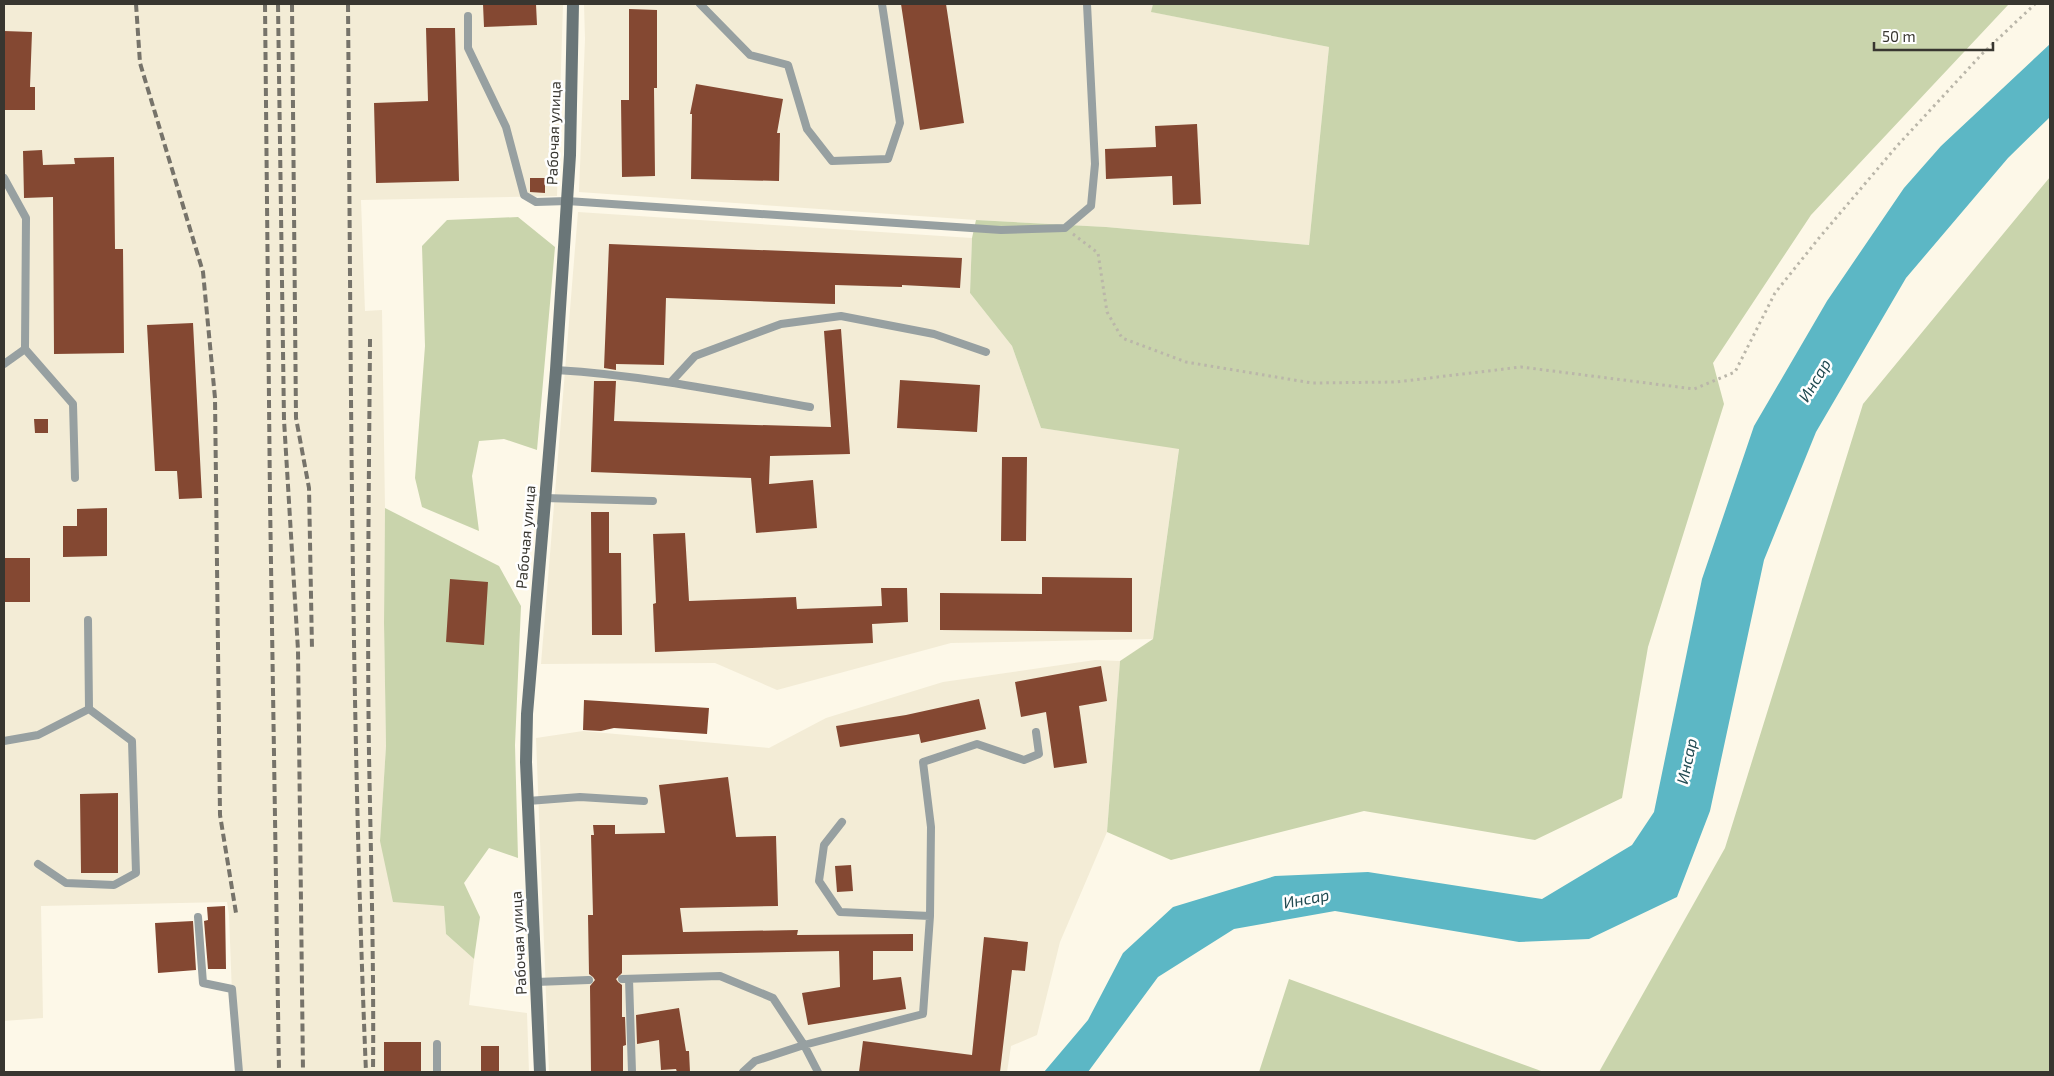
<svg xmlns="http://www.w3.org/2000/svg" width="2054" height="1076" font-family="'Exo 2',sans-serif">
<rect width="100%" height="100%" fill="#fdf8e8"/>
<path fill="#f3ecd6" d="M4,4H563L557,196L361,200L365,311L382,310L385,508L384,623L386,746L380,841L444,906L446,934L474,959L469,1005L527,1013L529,1072H235L229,915L227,902L41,906L43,1018L4,1021Z
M584,4H1153L1152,12L1329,47L1309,245L1106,227L976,220L579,192L585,39Z
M578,212L972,238L970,293L1012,346L1041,428L1179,448L1153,639L951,643L777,690L715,663L541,664Z
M1095,660L1120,661L1107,832L1060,942L1037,1035L1011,1046L1007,1072H549L536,738L583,731L769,748L826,718L943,682Z"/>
<path fill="#c9d4ac" d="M1153,4H2009L1811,215L1713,363L1724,404L1648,647L1622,798L1535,840L1364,811L1171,860L1107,832L1120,661L1153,639L1179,449L1041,428L1012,346L970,293L972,238L976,220L1106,227L1309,245L1329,47L1151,12Z
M2050,177V1072H1599L1725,848L1863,404Z
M518,217L555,247L537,450L504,439L479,441L472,476L479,531L422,507L415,478L425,346L422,246L447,220Z
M385,508L499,566L521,606L515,745L518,858L489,848L464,883L480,917L474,959L446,934L444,906L393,902L380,841L386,746L384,623Z
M1289,979L1544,1072H1259Z"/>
<path fill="#5cb7c5" d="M2050,44V117L2008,158L1906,278L1816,432L1764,560L1710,811L1677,897L1589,939L1519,942L1335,911L1234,929L1158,977L1088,1072H1044L1088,1020L1123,953L1173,907L1275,876L1368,872L1542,899L1632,845L1654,812L1702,579L1754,426L1827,301L1904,188L1941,146Z"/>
<path fill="#844832" d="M483,4H536L537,25L484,27Z
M901,4H946L964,123L920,130Z
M629,9L657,10V88H654L655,176L622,177L621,100H629Z
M426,28H455L459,181L376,183L374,103L428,101Z
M4,31L32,32L30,87H35V110H4Z
M696,84L783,99L777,133H780L779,181L691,179L692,114H690Z
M1197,124L1201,204L1173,205L1172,176L1106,179L1105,149L1156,147L1155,126Z
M42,150L43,165L75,164L74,158L114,157L115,249H123L124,353L54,354L53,197L24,198L23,151Z
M530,178H545V193L530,192Z
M609,244L962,258L960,288L902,285V287L835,285V304L666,298L664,365L616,364V370L604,368Z
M193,323L202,498L179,499L177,471H155L147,325Z
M841,329L850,454L770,456L769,484L813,480L817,528L756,533L751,478L591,472L594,381H616L614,421L831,427L824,331Z
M900,380L980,385L977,432L897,428Z
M34,419H48V433H35Z
M1002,457H1027L1026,541H1001Z
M107,508V556L63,557V526H77V509Z
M591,512H609V553H621L622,635H592Z
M685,533L689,601L796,597L797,609L882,606L881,588H907L908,622L872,624L873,643L655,652L653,604L656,603L653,534Z
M4,558H30V602H4Z
M1042,577L1132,578V632L940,630V593L1042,594Z
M450,579L488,582L484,645L446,642Z
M1101,666L1107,701L1079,706L1087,763L1054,768L1046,712L1021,717L1015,682Z
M979,699L986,729L921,743L919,734L840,747L836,726L906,715Z
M584,700L709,708L707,734L614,728L601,731L583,730Z
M728,777L736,837L776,836L778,906L680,908L683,932L798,930L797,935L913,934V951H873V980L901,977L906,1009L808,1025L802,993L840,987L839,951L622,955V973L616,979L618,982L622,985V1017H625L626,1045L623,1046V1072H591L590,986L595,980L593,977L589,974L588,915H593L591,835H594L593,825H615V834L665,833L659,785Z
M118,793V873H81L80,794Z
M851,865L853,891L837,892L835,866Z
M225,906L226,969H208L204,921L208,920L207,907Z
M193,921L196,970L158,973L155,923Z
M984,937L1028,942L1025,971L1012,970L1000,1072H859L863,1041L972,1055Z
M679,1008L686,1051H689L690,1072H677L676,1069L661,1070L659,1040L637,1044L636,1015Z
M384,1042H421V1072H384Z
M481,1046H499V1072H481Z"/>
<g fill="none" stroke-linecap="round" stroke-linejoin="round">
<path stroke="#bab6a9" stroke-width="3" stroke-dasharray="2.5 4" stroke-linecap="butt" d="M1073,234L1098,253L1107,312L1122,338L1186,362L1312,383L1396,382L1521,367L1694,389L1735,372L1775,293L1819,238L1897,146L1982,54L2035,4"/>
<path stroke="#97a0a1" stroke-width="8" d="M700,4L750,55L788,65L807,129L832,161L888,159L900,123L882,4
M468,16V48L506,127L524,195L536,202L567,201L1001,230L1065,228L1091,206L1095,164L1087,4
M4,178L26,218L25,349L73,404L75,478
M4,364L25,349
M556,370C642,375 726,392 810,407
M671,382L695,356L781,324L841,316L934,334L986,352
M544,498L653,501
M4,741L38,735L89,709L88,620
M528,801L580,797L644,801
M842,822L824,845L819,881L840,912L930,916
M38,864L66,883L114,885L136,873L132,741L89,709
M198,917L203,983L232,989L239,1072
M622,979L720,976L773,998L804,1045L923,1014L930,916L931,827L923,762L977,744L1024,760L1039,754L1036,732
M629,979L632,1072
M536,982L589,980
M437,1044V1072
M743,1072L755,1061L804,1045L818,1072"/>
<path stroke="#6a7678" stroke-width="12" d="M540,1072L526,762L527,714L556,370L570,155L573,4"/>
<path stroke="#76736a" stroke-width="4" stroke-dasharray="8 4" stroke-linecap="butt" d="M136,4L140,63L203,272L215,398L220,815L236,913
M265,4L270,500L279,1072
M278,4L284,420L298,650L303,1072
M292,4L296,418L309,488L312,649
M348,4C351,360 351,716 366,1072
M370,339C369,478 367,616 369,755C371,861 374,966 373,1072"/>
</g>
<g text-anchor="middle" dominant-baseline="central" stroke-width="5" stroke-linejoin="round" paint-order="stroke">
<g font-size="15" fill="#383630" stroke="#fff">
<text transform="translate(553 133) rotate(-88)">Рабочая улица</text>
<text transform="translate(525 537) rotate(-85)">Рабочая улица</text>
<text transform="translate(518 943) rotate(-93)">Рабочая улица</text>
</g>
<g font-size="16" font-style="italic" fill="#224b52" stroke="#fff">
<text transform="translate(1814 380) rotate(-59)">Инсар</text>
<text transform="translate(1686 761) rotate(-78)">Инсар</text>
<text transform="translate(1306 898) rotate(-11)">Инсар</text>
</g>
</g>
<rect width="2054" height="1076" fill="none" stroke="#383630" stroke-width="10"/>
<path d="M1874 42v8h119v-8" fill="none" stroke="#383630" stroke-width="2.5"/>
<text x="1882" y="42" font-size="15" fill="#383630" stroke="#ffffff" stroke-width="4" paint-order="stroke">50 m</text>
</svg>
